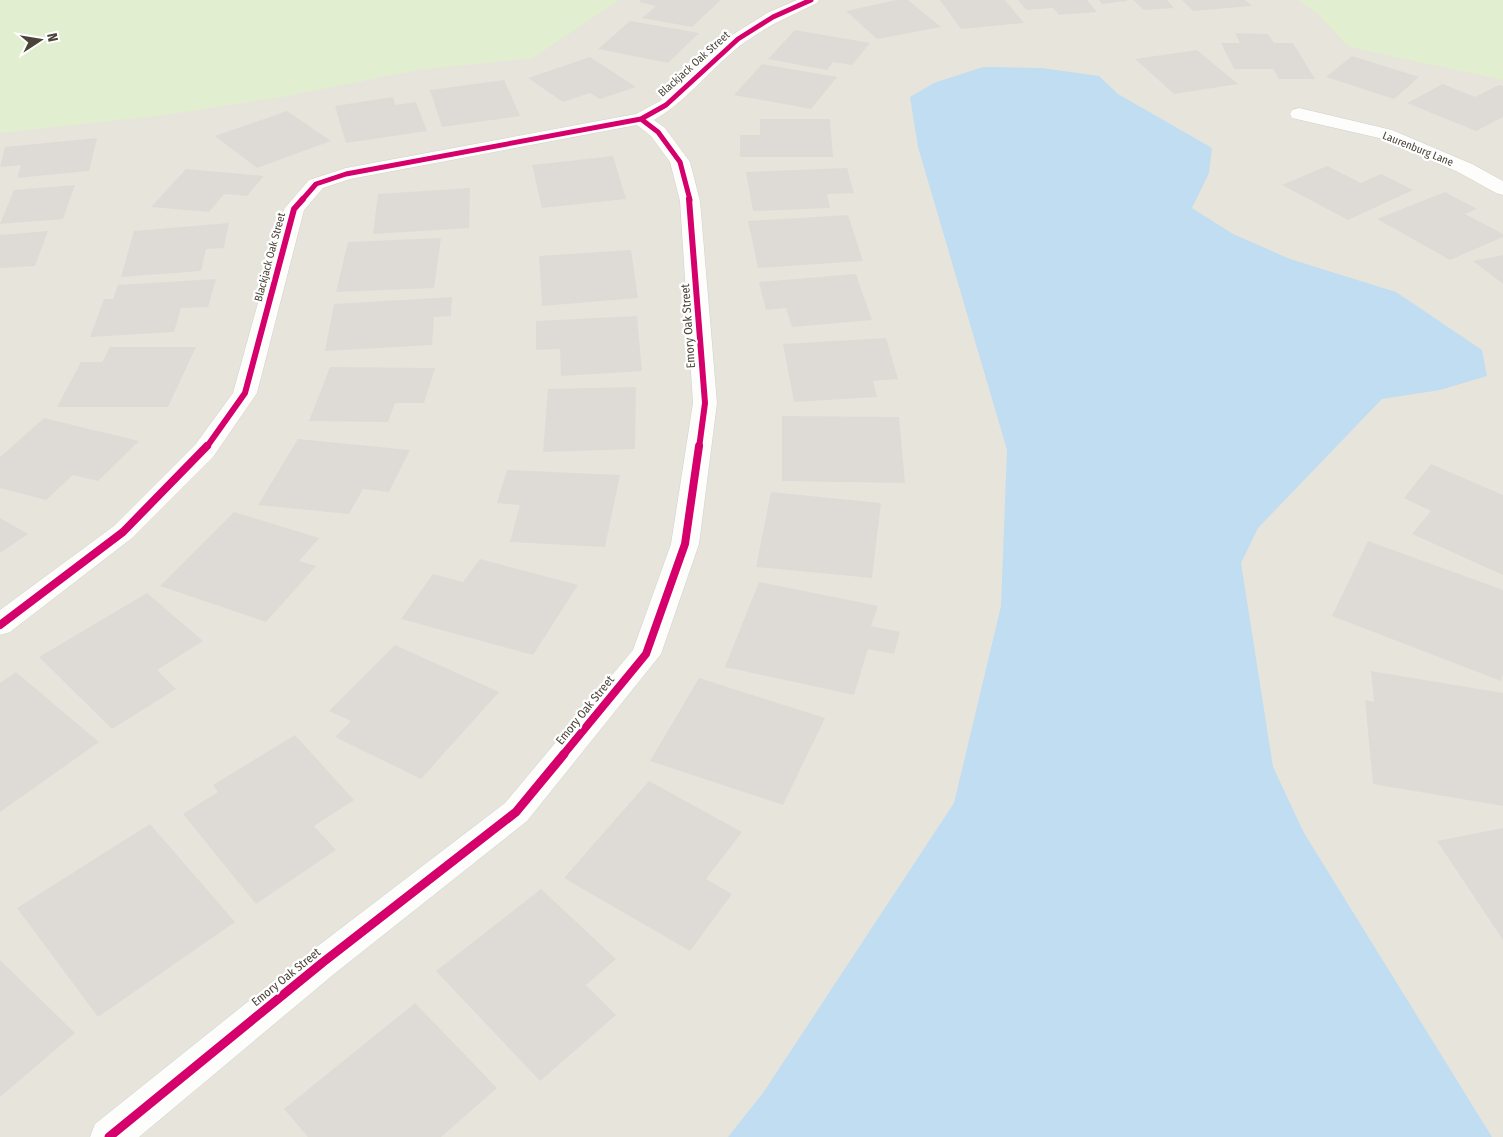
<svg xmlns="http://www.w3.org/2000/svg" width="1503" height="1137" font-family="'Fira Sans Condensed',sans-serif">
<rect width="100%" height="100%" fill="#f4f2ee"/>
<path fill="#e7e4dc" d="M0,0H1503V1137H0Z"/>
<path fill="#e1eecf" d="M0,0H619L533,58L418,70L282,97L158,116L0,133Z
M1299,0H1503V80L1349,47L1317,13Z"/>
<path fill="#c0ddf1" d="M983,67L1042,68L1099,76L1118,94L1212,148L1209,173L1192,208L1233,234L1290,259L1396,292L1482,350L1487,376L1440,390L1382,399L1258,528L1241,563L1273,767L1304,833L1492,1137H728L763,1093L954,803L1001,606L1007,450L918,147L910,97L934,83Z"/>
<path fill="#dedbd6" d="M641,0H721L692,27L642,18L656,6L639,2Z
M896,0H908L941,27L877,39L846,11Z
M940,0H1005L1024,23L961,29Z
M1018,0H1087L1097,12L1059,15L1053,8L1026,10Z
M1099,0H1127V1L1102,4Z
M1133,0H1167L1174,8L1144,10Z
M1182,0H1245L1252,6L1193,11Z
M630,21L699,33L668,63L598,49Z
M795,30L870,43L852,65L833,62L827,70L768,59Z
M1235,33L1268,34L1274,43H1293L1315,79H1279L1273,69H1234L1221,43H1240Z
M1197,50L1238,84L1174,94L1135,59Z
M1352,56L1419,77L1394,99L1326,77Z
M590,57L636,87L600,99L590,93L563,102L528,78Z
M762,64L837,77L811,109L734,95Z
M504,80L520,116L442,127L430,90Z
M1443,84L1475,97L1499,85L1503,86V117L1476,131L1407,103Z
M393,97L395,105L416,102L427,131L346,143L335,106Z
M287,111L331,141L257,168L215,136Z
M760,119H830L833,157H740V135H760Z
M97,138L89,171L17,178L21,165L0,167L5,147Z
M613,156L626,199L542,208L532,165Z
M1327,166L1361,183L1381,174L1413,190L1348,220L1282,185Z
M847,168L854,193L827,194L830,208L753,211L746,172Z
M186,169L264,176L247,196L224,194L209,212L151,207Z
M75,185L63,219L0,224L14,190Z
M470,188L469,228L373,234L378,194Z
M1445,192L1477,209L1465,214L1503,234V237L1450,260L1377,219Z
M848,215L863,261L758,268L748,221Z
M229,223L224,248L206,249L201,271L121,277L134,231Z
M48,231L35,266L0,268V235Z
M441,238L434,288L336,292L348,242Z
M631,250L638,298L542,306L539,256Z
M1503,255V284L1473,261Z
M856,274L872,320L792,327L786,308L766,310L759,282Z
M216,279L208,307L181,308L174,332L90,337L104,299H113L118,285Z
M452,297L451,316L434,317L432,345L325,351L334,304Z
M637,316L642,371L561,376L560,349L536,350V321Z
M886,338L898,379L873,381L877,397L794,402L783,344Z
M110,347H196L168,407H57L81,362H102Z
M330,367L435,368L424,403H395L388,422L309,421Z
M636,387L635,449L543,452L548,389Z
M782,416L899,417L905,483L782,481Z
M44,418L139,441L98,481L73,475L46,500L0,488V457Z
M298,439L410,450L389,492L363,489L349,514L258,505Z
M1431,464L1503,495V575L1412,534L1431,511L1404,498Z
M507,470L620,475L605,547L510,542L520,505L497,503Z
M771,492L881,503L872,578L756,567Z
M234,512L319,538L299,561L316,566L266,622L160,586Z
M0,518L28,534L0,553Z
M1368,541L1503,590V674L1501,681L1332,616Z
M480,559L578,585L533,655L401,619L433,574L463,582Z
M759,582L878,606L871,626L900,632L894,654L868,649L854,695L725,667Z
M147,593L203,641L157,670L176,689L112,729L39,657Z
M395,645L499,692L421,779L335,737L351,721L329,711Z
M1371,671L1503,693V806L1373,784L1365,700L1374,702Z
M16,672L99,742L0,812V683Z
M699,678L825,718L783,805L650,761Z
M295,735L354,800L314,826L336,850L256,904L183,814L218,792L213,785Z
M649,781L742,832L706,879L732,894L690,951L564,878Z
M150,824L235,922L98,1017L17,908Z
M1503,828V940L1437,841Z
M541,889L616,959L586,985L616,1015L540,1081L436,971Z
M0,960L75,1033L0,1097Z
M415,1003L497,1088L441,1137H308L284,1109Z"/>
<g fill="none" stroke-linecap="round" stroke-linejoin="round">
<g stroke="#d2d0cb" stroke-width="1">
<path id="minor" d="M797,0H819L817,3C792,15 767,26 745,42C712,66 689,100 654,120L665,128L690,162L700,201L717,403L699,544L661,654L527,821L334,974L139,1137H90L95,1124L310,952L505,803L633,650L671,544L693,403L680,201L670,162L651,136L637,125L350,179L323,188L304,210L257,393L213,457L132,538L10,632L0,635V610L114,526L195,445L233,393L284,209L309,180L346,168L636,114L660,101L732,35L767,13Z
M1299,108L1392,130L1472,164L1503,181V195L1496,193L1458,172L1379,138L1292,118L1290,114L1292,110Z"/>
</g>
<use href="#minor" fill="#fdfdfc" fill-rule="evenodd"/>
<g stroke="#fff" stroke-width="7">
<path id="cycleway-far3" d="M641,119L658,132L680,162L690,200
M302,200L316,184L346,174L641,119L666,105L738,39L773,17L811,0"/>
</g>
<g stroke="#fff" stroke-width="9">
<path id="cycleway-far2" d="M689,199L705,403L699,448
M206,448L245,393L294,209L303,199"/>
</g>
<g stroke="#fff" stroke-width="11">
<path id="cycleway-far1" d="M0,625L123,532L207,446
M563,755L646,654L685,544L699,446"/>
</g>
<g stroke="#fff" stroke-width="12">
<path id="cycleway" d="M109,1137L322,963L516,812L564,754"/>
</g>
<use href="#cycleway-far3" stroke="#d6006c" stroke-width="5"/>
<use href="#cycleway-far2" stroke="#d6006c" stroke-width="6"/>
<use href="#cycleway-far1" stroke="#d6006c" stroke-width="8"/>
<use href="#cycleway" stroke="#d6006c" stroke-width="9"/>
</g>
<g text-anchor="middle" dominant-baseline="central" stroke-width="4.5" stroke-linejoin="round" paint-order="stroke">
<g font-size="11" fill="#4b4439" stroke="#fff">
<text transform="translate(694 64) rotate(-42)">Blackjack Oak Street</text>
<text transform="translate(1418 149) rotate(22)">Laurenburg Lane</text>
<text transform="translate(270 257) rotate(-75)">Blackjack Oak Street</text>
</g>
<g font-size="12" fill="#4b4439" stroke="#fff">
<text transform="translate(688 326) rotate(-94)">Emory Oak Street</text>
<text transform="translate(585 710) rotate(-51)">Emory Oak Street</text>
<text transform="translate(286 977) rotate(-39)">Emory Oak Street</text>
</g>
</g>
<g transform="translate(40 40) rotate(78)" stroke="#ffffff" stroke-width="4" paint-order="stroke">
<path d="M0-4L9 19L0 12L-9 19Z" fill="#4b4439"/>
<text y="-8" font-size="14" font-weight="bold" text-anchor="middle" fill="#4b4439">N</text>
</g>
</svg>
